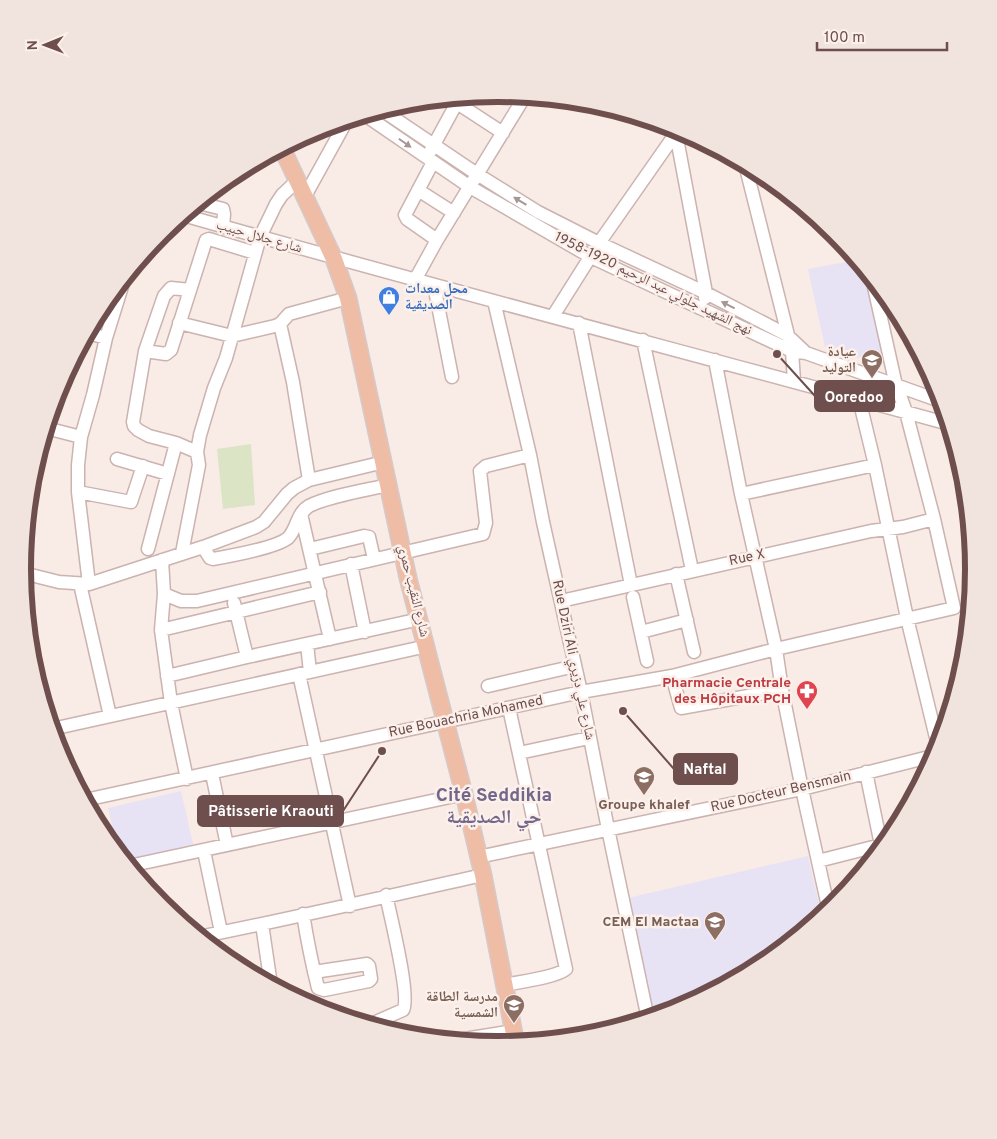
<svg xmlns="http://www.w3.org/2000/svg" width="997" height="1139" font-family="Overpass,'Noto Naskh Arabic',sans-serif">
<rect width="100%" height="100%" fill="#f9ebe5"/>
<path fill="#e8e2f5" d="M857,260L864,268L883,352L852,359L825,347L808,269Z
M181,791L194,848L127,864L118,852L108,808Z
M808,856L822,917L763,965L680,1009L655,1017L628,898Z"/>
<path fill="#dce4c6" d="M251,444L255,505L223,509L217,449Z"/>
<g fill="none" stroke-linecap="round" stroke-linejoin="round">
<g stroke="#cbb3b0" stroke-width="15">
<path id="minor" d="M457,103L503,133
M382,110L477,174L538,212L599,243L706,293L787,335L806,353
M365,115L470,187L591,257L792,351L806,353L943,402
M675,128L706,293L705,298
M430,152L460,97
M433,162L405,215L407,219L437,240
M745,164L792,351L794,381
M418,190L454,213
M305,196L347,120
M199,203L223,209L224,214L223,227
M183,215C438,288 694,354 949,424
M415,280L437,240L525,96
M434,285L452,377
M190,290L171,288L164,296L145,351L133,422L134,426L138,430L149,436L176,443L197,452
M494,301L530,455L543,522L581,692L608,829L648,1019
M553,316L599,243L676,133L697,139
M179,323L232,336L275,326L280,324L289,314L348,298
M579,323L631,585
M280,324L293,382L309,480
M88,333L106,338
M643,340L692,570
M145,351L166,354L171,350L206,240L209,239L255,253
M715,360L741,494L776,649L782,690L802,789L829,911
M859,399L875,465L907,618L939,750
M46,428L81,437
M117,459L168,474
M78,492L131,502L143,466
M741,494L875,465
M301,514L330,639
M203,547L210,558L213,559C230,556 276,548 288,538C297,529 297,513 309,506C328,496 366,490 388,485
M148,549L176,443
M310,549L364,536L369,537L374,559
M182,553L199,465L197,452L200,435L214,388L226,358L260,237L276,204L282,195L298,180
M162,560L164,594L161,630L171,703L187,779
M351,564L365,632
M23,573L59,582L89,584L203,547L256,527L264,522L287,494L294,488L309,480L384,462
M676,574L694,652
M80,584L110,716
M89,584L78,492V465L81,437L93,395L106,338L124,280
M164,594L181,601H197L483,534L486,523L480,471L486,466L530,455
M633,597L647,661
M561,601L871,531L903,527L934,519
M234,603L247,657
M161,630L320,592
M641,632L687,620
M307,644L310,672
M299,674L350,906
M167,676L247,657L420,619
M672,676L681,708L782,690
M488,686L575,666
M52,729L427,646
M519,753L589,738
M212,774L227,845
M85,800L581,692L672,676L776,649L954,608L934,519L906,412L895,381L872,278
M204,851L221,932
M478,857L802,789L937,755
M818,861L881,845L866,772
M129,866L464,794
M303,914C307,939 312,964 318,988L324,990L369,981L371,979L369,966L367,964L314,972
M262,924L271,985
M199,937C294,918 388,896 483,875
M505,985C519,982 557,977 566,969L509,708
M369,1025L403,1010C411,998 390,914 386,895
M452,1041L514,1031"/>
</g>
<g stroke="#d4caca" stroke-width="19">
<path id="major" d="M282,148L334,259L348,298L408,578L464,794L483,875L516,1044"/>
</g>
<use href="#minor" stroke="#fff" stroke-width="12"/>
<use href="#major" stroke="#efbda6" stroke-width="16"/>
</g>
<defs><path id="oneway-solid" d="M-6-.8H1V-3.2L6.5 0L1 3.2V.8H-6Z" transform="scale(1.25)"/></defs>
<g fill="#a89595">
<use href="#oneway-solid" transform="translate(405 143) rotate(35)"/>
<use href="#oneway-solid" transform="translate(520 201) rotate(-149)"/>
<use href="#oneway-solid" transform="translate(728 305) rotate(-153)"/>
</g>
<defs>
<g id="shop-pin" transform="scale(1.125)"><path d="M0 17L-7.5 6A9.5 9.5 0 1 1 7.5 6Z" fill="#3f7fe0" stroke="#fcf0eb"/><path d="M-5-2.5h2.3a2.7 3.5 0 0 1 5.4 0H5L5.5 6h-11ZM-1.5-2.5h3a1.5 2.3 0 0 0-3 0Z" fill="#fff"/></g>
<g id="school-pin" transform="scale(1.125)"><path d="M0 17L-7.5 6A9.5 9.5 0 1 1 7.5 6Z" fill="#8d6e63" stroke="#fcf0eb"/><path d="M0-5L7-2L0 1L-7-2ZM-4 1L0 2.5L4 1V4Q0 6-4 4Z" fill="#fff"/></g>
<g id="pharmacy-pin" transform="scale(1.125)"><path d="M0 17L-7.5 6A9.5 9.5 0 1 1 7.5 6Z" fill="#e0444e" stroke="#fcf0eb"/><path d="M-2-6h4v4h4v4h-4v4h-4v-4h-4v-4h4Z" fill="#fff"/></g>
</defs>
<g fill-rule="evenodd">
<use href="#shop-pin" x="389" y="297"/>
<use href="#school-pin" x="872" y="360"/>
<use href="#pharmacy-pin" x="807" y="691"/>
<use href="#school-pin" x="644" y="777"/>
<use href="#school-pin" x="715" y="922"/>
<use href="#school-pin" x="514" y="1005"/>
</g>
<g text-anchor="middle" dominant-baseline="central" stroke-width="5" stroke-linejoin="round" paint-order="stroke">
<g font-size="14" fill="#6e4f4e" stroke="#fcf0eb">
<text transform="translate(259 237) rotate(16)">شارع جلال حبيب</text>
<text transform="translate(653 284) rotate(26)">نهج الشهيد جلولي عبد الرحيم 1920-1958</text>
<text transform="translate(747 558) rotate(-12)">Rue X</text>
<text transform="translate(413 591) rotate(76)">شارع النقيب حمري</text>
<text transform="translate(573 660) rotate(78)">Rue Dziri Ali شارع علي دزيري</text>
<text transform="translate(466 717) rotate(-12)">Rue Bouachria Mohamed</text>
<text transform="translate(781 792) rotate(-13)">Rue Docteur Bensmain</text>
</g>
<g font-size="14" font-weight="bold" fill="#366cbe" stroke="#fcf0eb" text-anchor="start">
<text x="405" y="289">محل معدات<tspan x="405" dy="16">الصديقية</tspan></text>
</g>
<g font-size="14" font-weight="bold" fill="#785e54" stroke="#fcf0eb" text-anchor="end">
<text x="856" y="352">عيادة<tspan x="856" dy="16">التوليد</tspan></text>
<text x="644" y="805" text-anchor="middle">Groupe khalef</text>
<text x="699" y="922">CEM El Mactaa</text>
<text x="498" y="997">مدرسة الطاقة<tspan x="498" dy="16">الشمسية</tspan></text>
</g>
<g font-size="14" font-weight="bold" fill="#be3a42" stroke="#fcf0eb" text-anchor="end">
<text x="791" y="683">Pharmacie Centrale<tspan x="791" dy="16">des Hôpitaux PCH</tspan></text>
</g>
<g font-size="19" font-weight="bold" fill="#73668b" stroke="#fcf0eb">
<text x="494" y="796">Cité Seddikia<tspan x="494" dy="22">حي الصديقية</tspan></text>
</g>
</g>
<path d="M0 0H997V1139H0ZM31 569a467 467 0 1 1 934 0a467 467 0 1 1-934 0Z" fill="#f1e3de" fill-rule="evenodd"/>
<path fill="none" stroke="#6e4f4e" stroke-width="6" d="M31 569a467 467 0 1 1 934 0a467 467 0 1 1-934 0Z"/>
<path fill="none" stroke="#6e4f4e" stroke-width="2" d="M777 354L815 396M623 711L674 769M382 751L343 811"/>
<g fill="#6e4f4e" stroke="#fcf0eb" stroke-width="2">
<circle cx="777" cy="354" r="5"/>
<circle cx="623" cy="711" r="5"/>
<circle cx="382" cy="751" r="5"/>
</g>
<g fill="#6e4f4e" stroke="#6e4f4e" stroke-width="2">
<rect x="815" y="381" width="79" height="30" rx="5"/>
<rect x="674" y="754" width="63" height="30" rx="5"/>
<rect x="198" y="796" width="145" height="30" rx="5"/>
</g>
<g font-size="15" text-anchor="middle" font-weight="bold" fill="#fff">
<text x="854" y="402">Ooredoo</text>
<text x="705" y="774">Naftal</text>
<text x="271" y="816">Pâtisserie Kraouti</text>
</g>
<g transform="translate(45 45) rotate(269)" stroke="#fcf0eb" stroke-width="4" paint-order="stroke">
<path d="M0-4L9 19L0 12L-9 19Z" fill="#6e4f4e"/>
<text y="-8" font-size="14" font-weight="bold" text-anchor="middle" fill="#6e4f4e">N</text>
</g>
<path d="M817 42v8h130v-8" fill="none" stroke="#6e4f4e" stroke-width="2.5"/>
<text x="824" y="42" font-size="15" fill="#6e4f4e" stroke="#fcf0eb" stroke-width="4" paint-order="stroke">100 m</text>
</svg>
